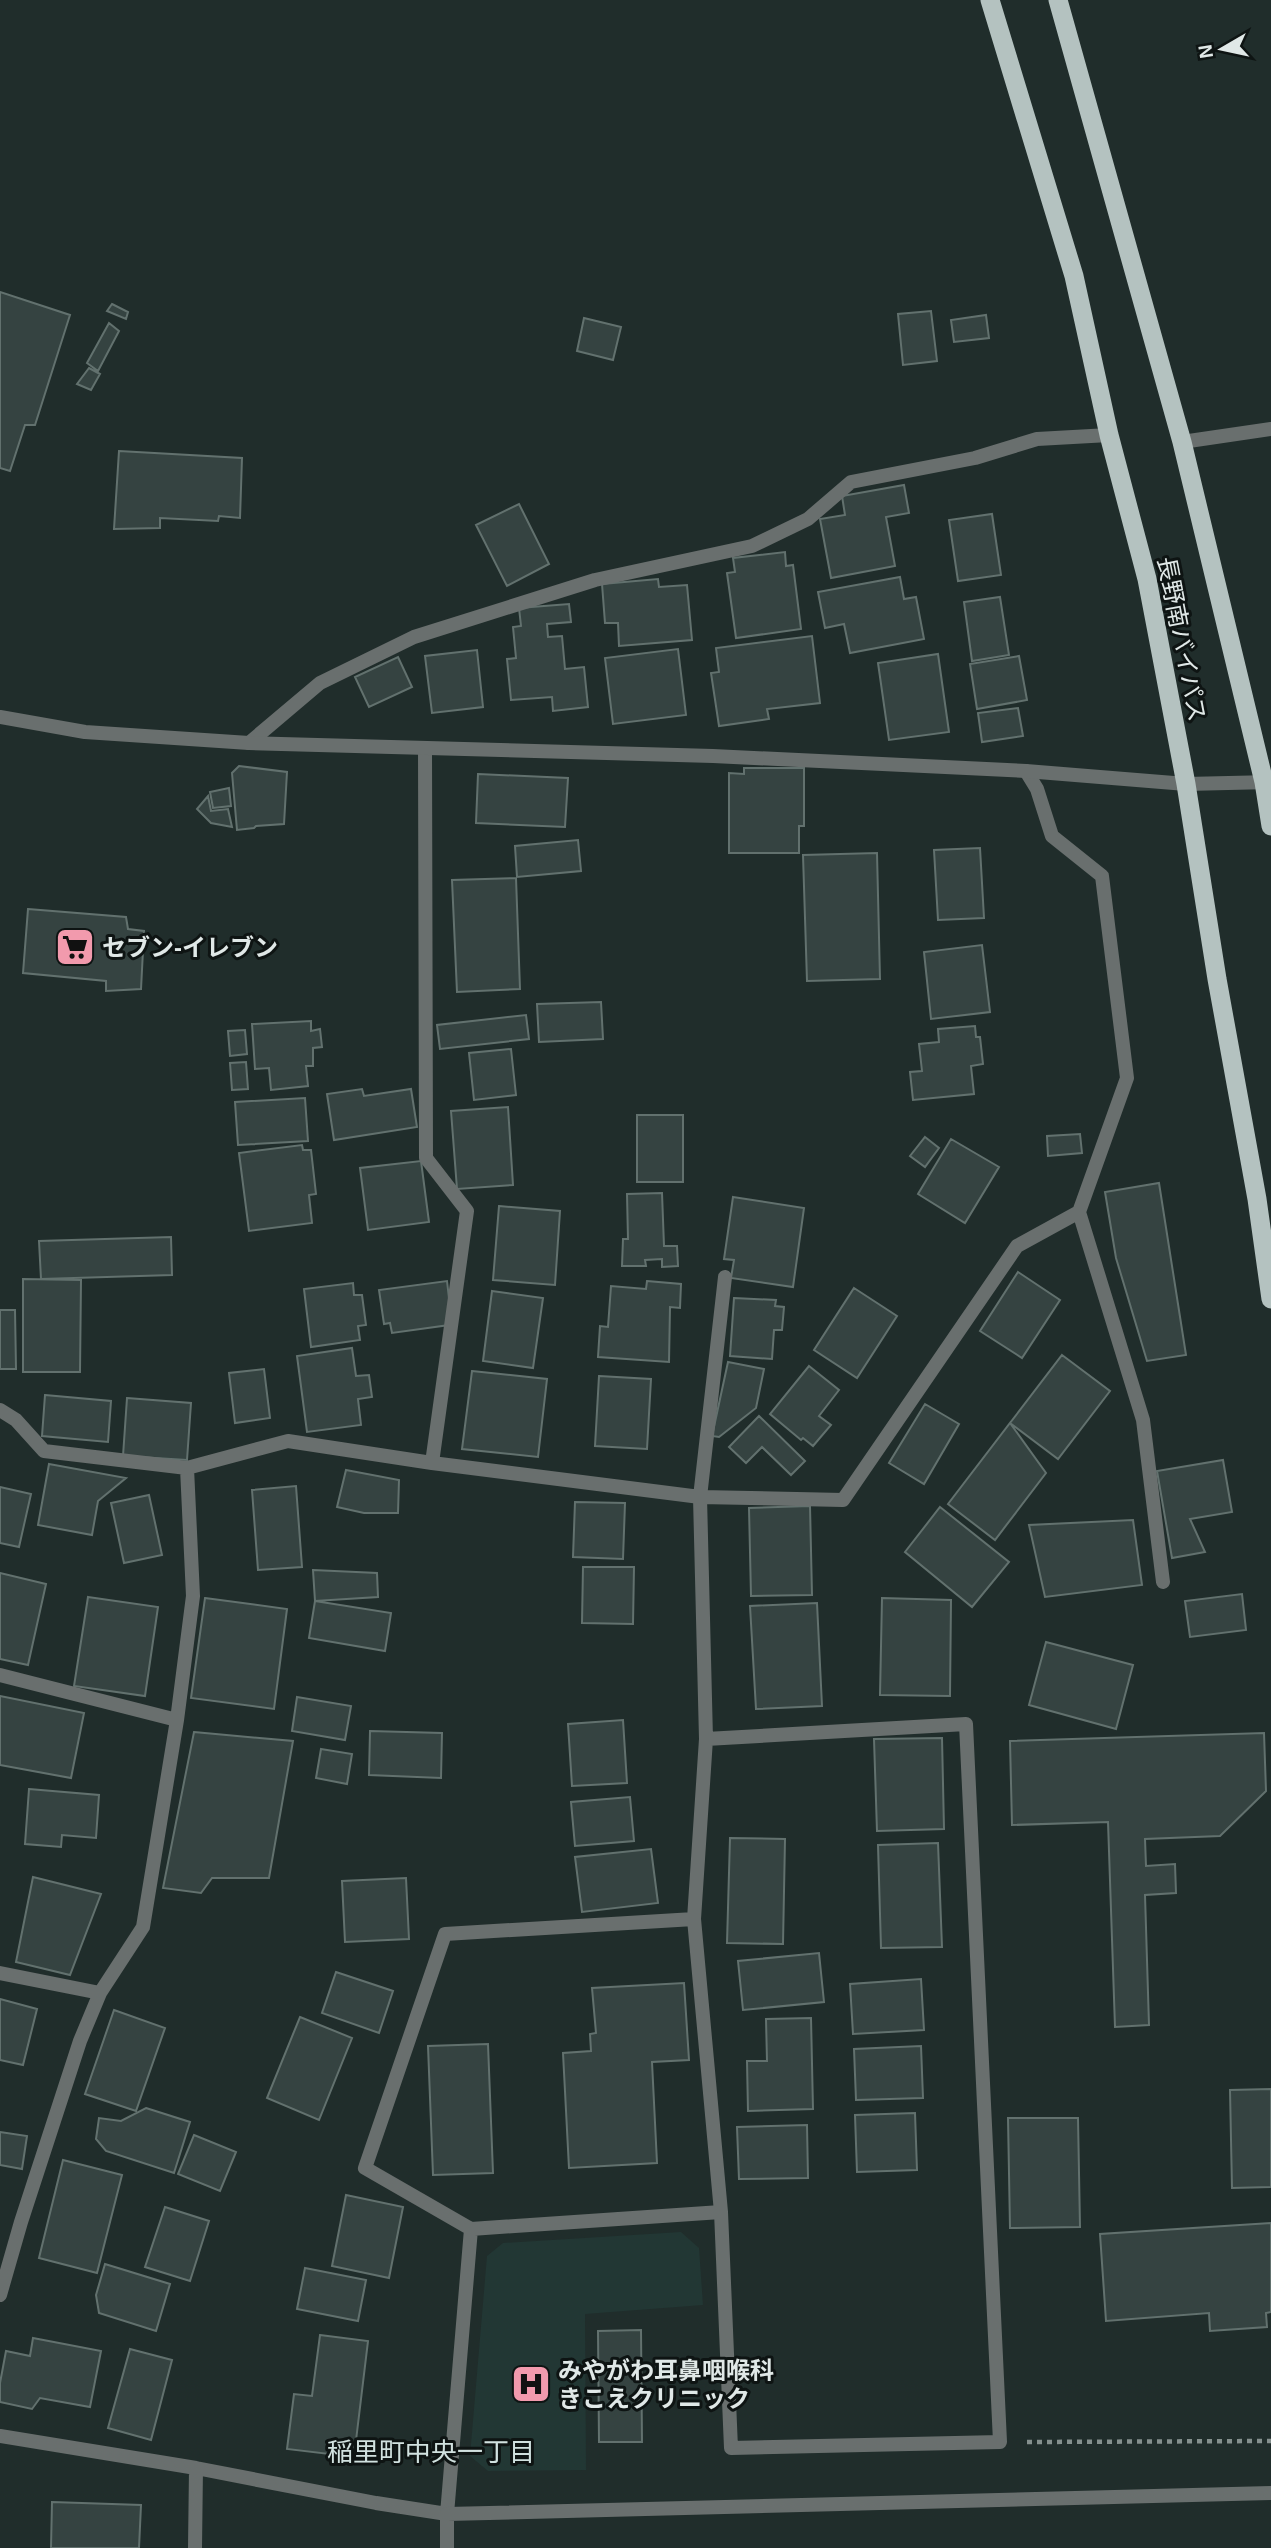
<svg xmlns="http://www.w3.org/2000/svg" width="1271" height="2548" font-family="Helvetica,'Noto Sans JP',sans-serif">
<rect width="100%" height="100%" fill="#202d2b"/>
<path fill="#223734" d="M681,2232L699,2248L703,2305L585,2314L586,2470L488,2471L470,2456L487,2256L503,2243Z"/>
<path fill="#354341" stroke="#62716e" stroke-width="2" d="M0,292L70,315L35,425H25L10,471L0,468Z
M112,304L128,312L126,319L107,311Z
M931,311L937,361L903,365L898,314Z
M986,315L989,338L954,342L951,320Z
M584,318L621,327L613,360L577,351Z
M109,323L119,331L98,371L87,363Z
M89,368L100,374L91,390L77,384Z
M119,451L242,458L240,518L219,516L218,521L160,518V528L114,529Z
M904,485L909,513L886,517L895,566L831,578L820,519L845,515L842,496Z
M519,504L549,564L507,586L476,525Z
M992,514L1001,575L958,581L949,520Z
M785,552L786,566L793,565L801,629L736,638L727,573L735,572L733,558Z
M900,577L904,599L916,597L924,639L850,653L844,624L825,628L818,592Z
M658,579L659,587L687,585L692,640L619,646L618,623H605L602,584Z
M1000,597L1009,655L972,661L964,602Z
M569,604L571,622L547,624L548,637L562,636L565,669L584,667L588,707L553,711L552,697L511,700L507,659L516,658L513,627L521,626L519,608Z
M812,636L820,703L767,709L769,719L719,726L711,673L719,672L716,648Z
M678,649L686,715L613,724L605,658Z
M477,650L483,707L432,713L425,656Z
M938,654L949,732L889,740L878,663Z
M1019,656L1027,700L977,709L970,664Z
M398,657L412,687L369,707L355,677Z
M1018,708L1023,736L982,742L978,713Z
M239,766L287,772L284,824L256,826L254,828L237,830L232,773Z
M744,768H804V826H799V853H729V773L744,774Z
M478,774L568,778L565,827L476,823Z
M229,788L231,806L213,808L210,792Z
M208,796L211,811L228,809L232,827L211,823L197,809Z
M578,840L581,871L517,877L515,846Z
M980,848L984,918L938,920L934,850Z
M877,853L880,979L807,981L803,855Z
M516,878L520,989L457,992L452,880Z
M28,909L126,917L128,929L144,931L141,989L106,991V981L23,973Z
M982,945L990,1012L931,1019L924,952Z
M601,1002L603,1039L539,1042L537,1004Z
M526,1015L529,1039L440,1049L437,1025Z
M311,1021V1031L320,1029L322,1047L313,1048V1066H306L308,1086L271,1090L269,1068L255,1069L252,1024Z
M975,1026L976,1037H980L983,1064L971,1066L974,1094L913,1100L910,1072L922,1071L919,1044L939,1042L938,1029Z
M245,1030L247,1054L230,1056L228,1031Z
M511,1049L516,1095L474,1100L469,1053Z
M246,1062L248,1089L232,1090L230,1063Z
M362,1089L364,1096L411,1089L417,1127L334,1140L327,1094Z
M305,1098L308,1141L238,1145L235,1102Z
M508,1107L513,1185L457,1189L451,1111Z
M637,1115H683V1182H637Z
M1080,1134L1082,1153L1048,1156L1047,1136Z
M925,1137L939,1148L925,1167L910,1156Z
M951,1139L999,1167L965,1223L918,1194Z
M302,1145L303,1150H311L316,1194L309,1195L312,1223L249,1231L239,1153Z
M421,1161L429,1222L368,1230L360,1168Z
M1159,1183L1186,1355L1147,1361L1116,1258L1105,1192Z
M662,1193L664,1246H677L678,1266L662,1267V1259L645,1260L646,1266H622L623,1239H628L627,1194Z
M733,1197L804,1208L793,1287L731,1278L734,1260L724,1259Z
M499,1206L560,1211L555,1285L493,1280Z
M171,1237L172,1275L41,1279L39,1241Z
M1018,1272L1060,1300L1022,1358L980,1331Z
M23,1279L81,1280L80,1372H23Z
M447,1281L451,1316L449,1325L392,1333L390,1323L384,1324L379,1290Z
M647,1281L681,1284L680,1308L670,1307L669,1362L598,1357L600,1326L608,1327L611,1286L646,1289Z
M353,1283L354,1295H362L366,1325L358,1326L360,1340L311,1347L304,1289Z
M854,1288L897,1316L857,1378L814,1350Z
M492,1291L543,1298L533,1368L483,1361Z
M734,1298L776,1300L775,1306L784,1307L782,1330H774L772,1359L730,1356Z
M0,1310H15L16,1369H0Z
M352,1348L356,1376L369,1375L372,1397L358,1399L361,1425L307,1432L297,1356Z
M1062,1355L1110,1391L1058,1459L1010,1423Z
M728,1362L764,1369L756,1408L719,1437L712,1436Z
M809,1366L839,1390L819,1416L831,1425L813,1446L803,1438L801,1440L770,1414Z
M264,1369L270,1418L235,1423L229,1373Z
M472,1371L547,1379L538,1457L462,1449Z
M599,1376L651,1379L647,1449L595,1446Z
M45,1395L111,1401L108,1442L42,1436Z
M127,1398L191,1403L187,1460L123,1456Z
M925,1404L959,1424L924,1484L889,1463Z
M759,1416L805,1461L791,1475L762,1447L746,1463L729,1447Z
M1010,1423L1046,1473L995,1540L948,1504Z
M1223,1460L1232,1512L1190,1519L1205,1552L1172,1558L1157,1471Z
M49,1464L126,1478L98,1501L92,1535L38,1525Z
M346,1470L399,1480L398,1513H364L337,1507Z
M296,1486L302,1567L258,1570L252,1490Z
M0,1487L31,1494L19,1547L0,1543Z
M149,1495L162,1555L124,1563L111,1503Z
M575,1502L625,1503L623,1559L573,1557Z
M810,1506L812,1595L751,1596L749,1508Z
M940,1507L1009,1562L972,1607L905,1552Z
M1133,1520L1142,1585L1045,1597L1029,1525Z
M583,1567H634L633,1624L582,1623Z
M313,1570L377,1573L378,1597L315,1601Z
M0,1573L46,1584L28,1665L0,1659Z
M1242,1594L1246,1630L1190,1637L1185,1601Z
M88,1597L158,1607L145,1696L74,1686Z
M205,1598L287,1609L274,1709L191,1698Z
M882,1598L951,1600L950,1696L880,1695Z
M315,1601L391,1613L385,1651L309,1638Z
M817,1603L822,1706L756,1709L750,1606Z
M1046,1642L1133,1665L1116,1729L1029,1705Z
M0,1696L84,1713L71,1778L0,1765Z
M297,1697L351,1706L345,1740L292,1731Z
M623,1720L627,1783L572,1786L568,1724Z
M370,1731L442,1733L441,1778L369,1775Z
M194,1732L293,1741L269,1878H212L201,1893L163,1888Z
M1264,1733L1266,1791L1220,1836L1145,1839L1146,1866L1175,1864L1176,1893L1145,1895L1149,2025L1115,2027L1108,1822L1012,1825L1010,1741Z
M942,1738L944,1829L877,1831L874,1739Z
M321,1749L352,1754L347,1784L316,1778Z
M29,1789L99,1795L96,1838L62,1835L61,1847L25,1844Z
M630,1797L634,1841L575,1846L571,1802Z
M730,1838L785,1839L783,1944L727,1943Z
M938,1843L942,1947L881,1948L878,1845Z
M651,1849L658,1903L582,1912L575,1857Z
M33,1877L101,1894L70,1975L16,1962Z
M406,1878L409,1939L345,1942L342,1881Z
M819,1953L824,2002L743,2010L738,1961Z
M336,1972L393,1991L379,2033L322,2013Z
M921,1979L924,2030L853,2034L850,1984Z
M684,1983L689,2060L652,2062L657,2163L569,2168L563,2053L591,2051L590,2034L596,2033L592,1988Z
M0,1999L37,2009L23,2065L0,2060Z
M114,2010L165,2028L136,2111L85,2094Z
M300,2017L352,2038L319,2120L267,2098Z
M811,2018L813,2109L748,2111L747,2061H767L766,2019Z
M488,2044L493,2173L433,2175L428,2046Z
M921,2046L923,2098L856,2100L854,2049Z
M1271,2089V2187L1232,2188L1230,2090Z
M146,2108L190,2122L174,2173L106,2151L96,2139L99,2118L121,2121Z
M915,2113L917,2170L857,2172L855,2115Z
M1008,2118H1078L1080,2227L1010,2228Z
M807,2125L808,2178L739,2179L737,2127Z
M0,2132L27,2136L22,2169L0,2165Z
M194,2135L236,2152L220,2191L178,2174Z
M63,2160L122,2175L97,2273L39,2258Z
M346,2195L403,2207L389,2278L332,2266Z
M165,2207L209,2221L190,2281L145,2267Z
M1271,2223V2312L1266,2313L1267,2327L1210,2331L1209,2313L1106,2321L1100,2234Z
M105,2264L170,2284L156,2331L99,2313L96,2295Z
M305,2268L366,2280L358,2321L297,2309Z
M641,2330L642,2442H599L598,2331Z
M320,2335L368,2341L354,2457L287,2449L294,2394L312,2396Z
M33,2338L101,2351L90,2407L40,2398L32,2409L0,2402V2383L6,2351L30,2356Z
M130,2349L172,2360L151,2440L108,2428Z
M52,2502L141,2505L139,2548H51Z"/>
<g fill="none" stroke-linecap="round" stroke-linejoin="round">
<path stroke="#85908e" stroke-width="4.5" stroke-dasharray="5 5" stroke-linecap="butt" d="M1027,2442L1271,2441"/>
<path stroke="#696f6e" stroke-width="14" d="M1182,442L1271,429
M249,743L320,683L414,637L595,580L752,546L808,519L851,482L975,458L1037,439L1109,435
M425,749L426,1158L467,1211L432,1463
M1026,771L1037,789L1052,836L1102,876L1127,1078L1079,1212L1143,1420L1163,1582
M0,1410L16,1420L44,1451L187,1468L288,1441L432,1463L700,1497L843,1500L1017,1246L1079,1212
M0,1675L177,1720
M706,1739L966,1724L1000,2442L731,2448L721,2212L694,1919L706,1739L700,1497L725,1277
M694,1919L445,1934L365,2168L471,2229L721,2212
M0,1973L100,1993
M0,2295L21,2222L80,2041L100,1993L143,1927L177,1720L193,1596L187,1468
M0,2436L196,2468L376,2503L447,2514L471,2229
M195,2548L196,2468"/>
<path stroke="#696f6e" stroke-width="14" d="M0,717L85,732L249,743L713,756L1026,771L1186,784L1271,782
M447,2548V2514L1271,2493"/>
<path stroke="#b4c2c0" stroke-width="19" d="M990,0L1074,276L1109,435L1147,579L1186,784L1217,979L1257,1199L1271,1299
M1058,0L1182,442L1264,782L1271,826"/>
</g>
<defs>
<g id="supermarket-square" transform="scale(2.0125)"><rect x="-9" y="-9" width="18" height="18" rx="4" fill="#f29aad" stroke="#0e1413"/><path d="M-6-5.5h2.5l.6 2H6L4.5 2H-2.5L-4.4-4H-6ZM-1.5 3.2a1.3 1.3 0 1 0 .1 0ZM3 3.2a1.3 1.3 0 1 0 .1 0Z" fill="#111"/></g>
<g id="hospital-square" transform="scale(2.0125)"><rect x="-9" y="-9" width="18" height="18" rx="4" fill="#f29aad" stroke="#0e1413"/><path d="M-5-5h3v3.5h4V-5h3V5h-3V1.5h-4V5h-3Z" fill="#111"/></g>
</defs>
<g fill-rule="evenodd">
<use href="#supermarket-square" x="75" y="947"/>
<use href="#hospital-square" x="531" y="2384"/>
</g>
<g text-anchor="middle" dominant-baseline="central" stroke-width="6" stroke-linejoin="round" paint-order="stroke">
<g font-size="24" fill="#e0e8e7" stroke="#0e1413">
<text transform="translate(1182 639) rotate(79)">長野南バイパス</text>
</g>
<g font-size="24" font-weight="bold" fill="#e0e8e7" stroke="#0e1413" text-anchor="start">
<text x="102" y="947">セブン-イレブン</text>
<text x="558" y="2370">みやがわ耳鼻咽喉科<tspan x="558" dy="28">きこえクリニック</tspan></text>
</g>
<g font-size="26" fill="#d1e1df" stroke="#0e1413">
<text x="431" y="2452">稲里町中央一丁目</text>
</g>
</g>
<g transform="translate(1222 49) rotate(261)" stroke="#0e1413" stroke-width="5" paint-order="stroke">
<path d="M0-5L12 26L0 18L-12 26Z" fill="#e0e8e7"/>
<text y="-10" font-size="19" font-weight="bold" text-anchor="middle" fill="#e0e8e7">N</text>
</g>
</svg>
